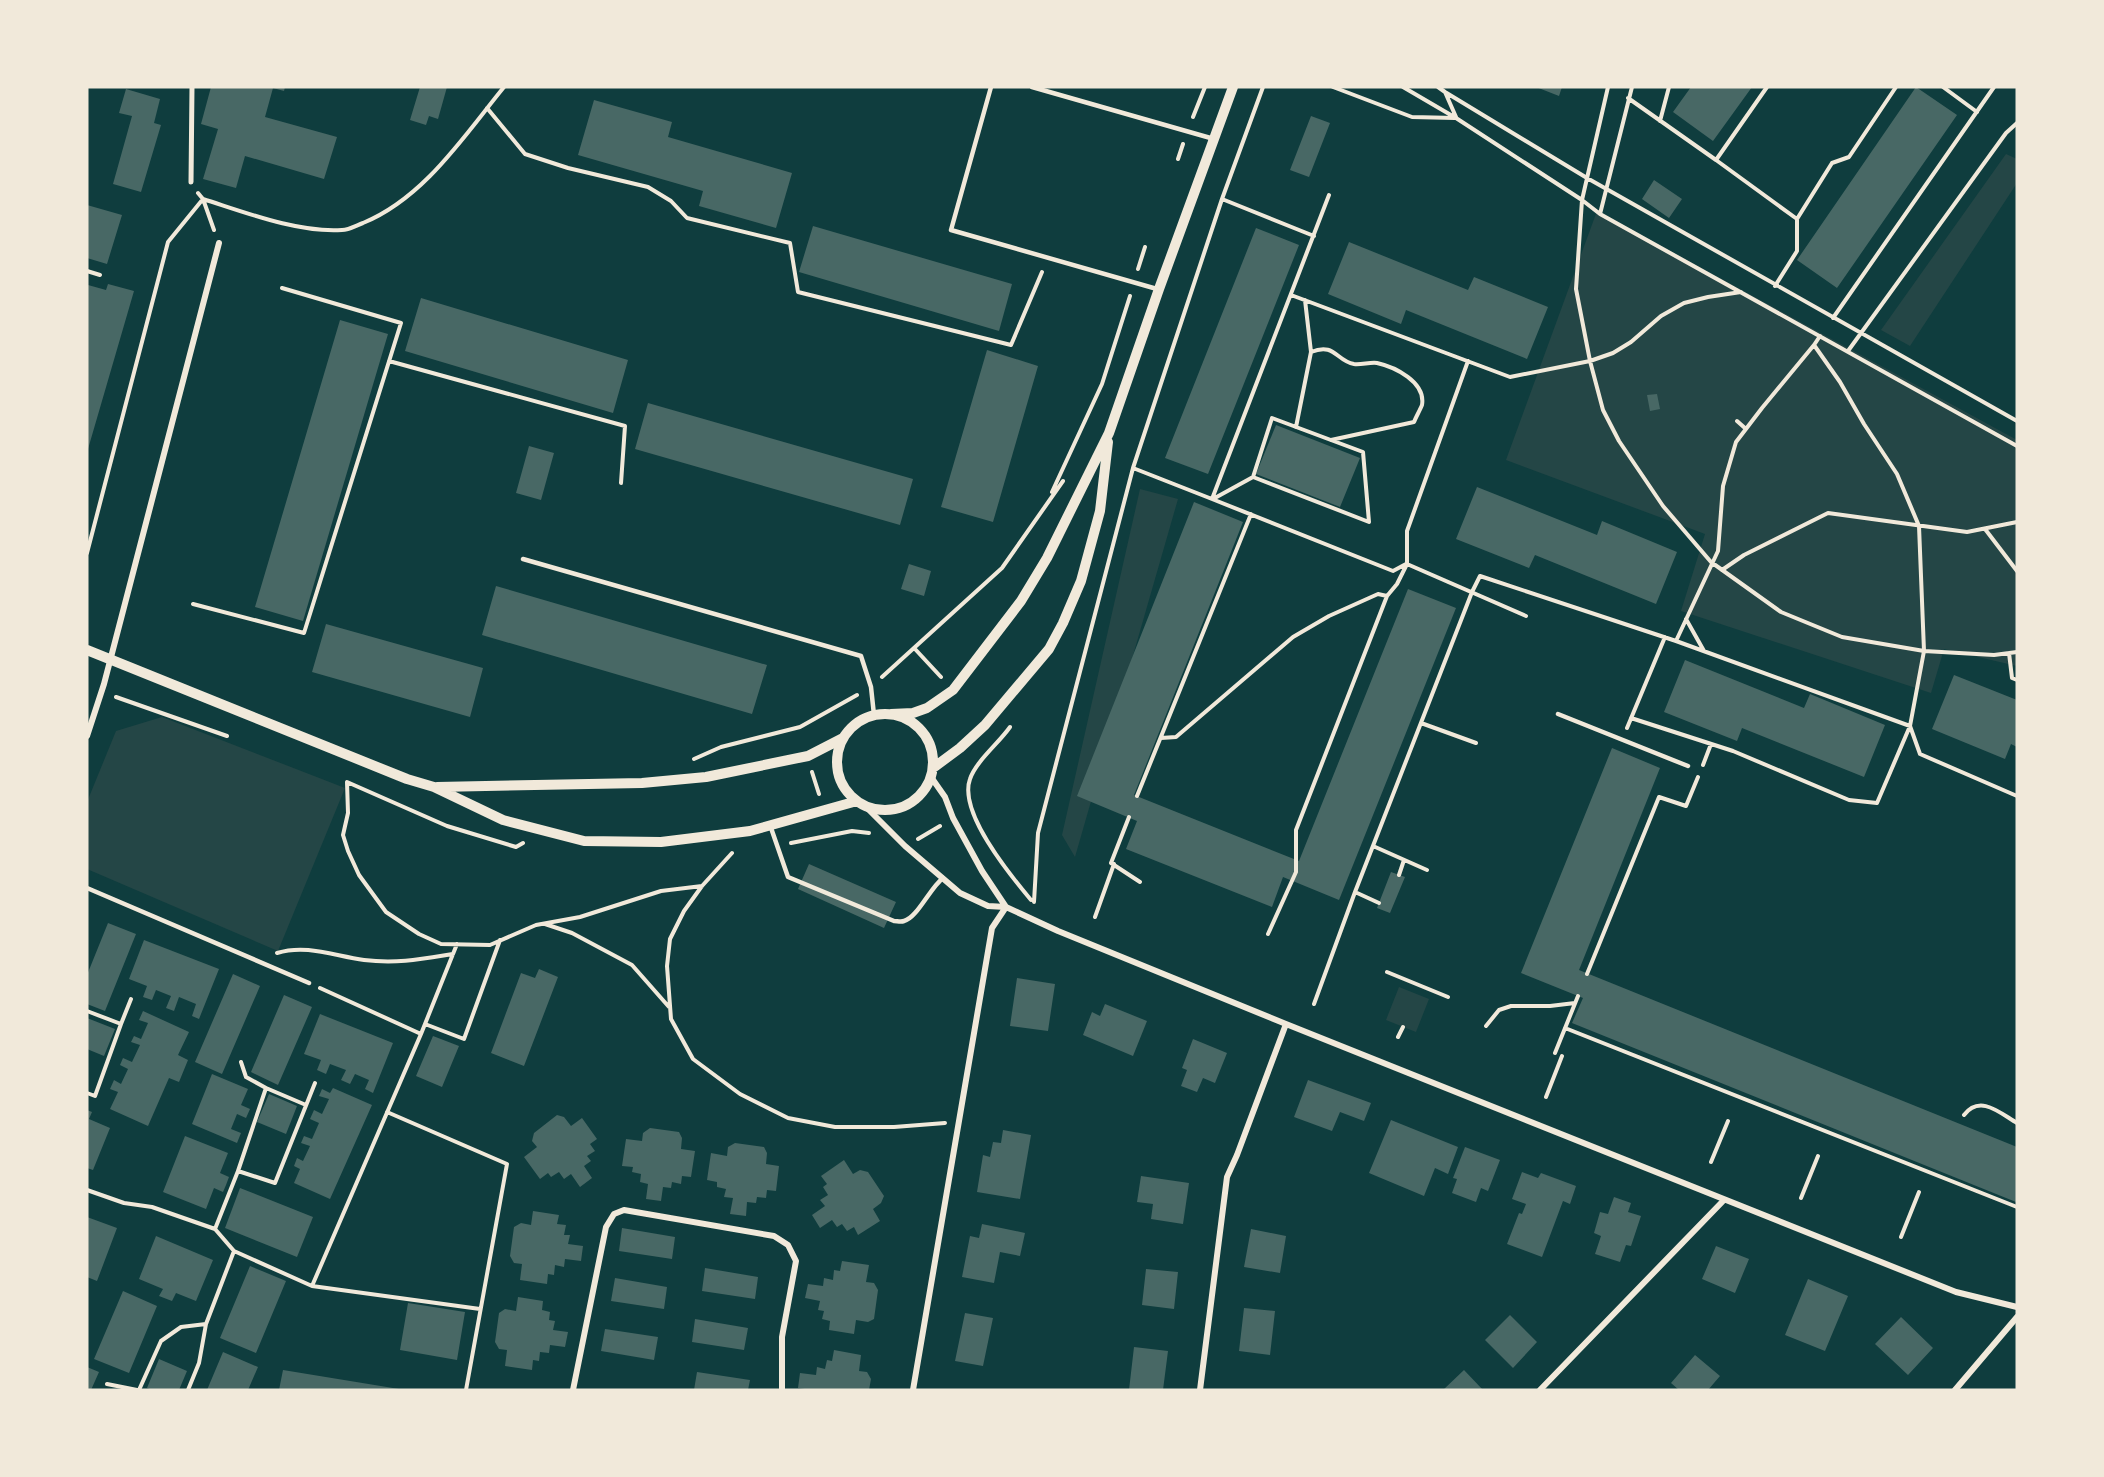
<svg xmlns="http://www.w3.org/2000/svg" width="2104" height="1477" font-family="'Exo 2',sans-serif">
<rect width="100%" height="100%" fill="#0f3d3e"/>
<path fill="#244646" d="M2006,154L2017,159V183L1910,346L1881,330Z
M1597,211L2017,440V666L1944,649L1931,693L1681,611L1705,534L1506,460Z
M1140,489L1178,499L1075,857L1062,835Z
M162,717L345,788L278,951L87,869V802L116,731Z
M1399,987L1429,999L1416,1032L1386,1020Z"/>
<path fill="#486865" d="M211,87H285L284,91L273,88L265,117L337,137L324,179L245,156L236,188L203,179L218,129L201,124Z
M420,87H447L438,119L429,116L426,125L410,120Z
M1536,87H1562L1559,96Z
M1691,87H1752L1713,141L1673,112Z
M1916,87L1957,115L1837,288L1797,260Z
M126,89L160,99L154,123L161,125L141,192L113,184L132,116L119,113Z
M594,100L672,122L668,137L792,173L776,228L699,206L703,191L578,155Z
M1311,116L1330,123L1309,177L1290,170Z
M1654,180L1682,199L1669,218L1642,199Z
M87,205L122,215L107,264L87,258Z
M813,226L1012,284L999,331L799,272Z
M1256,228L1299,245L1208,474L1165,458Z
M1349,242L1468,290L1474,277L1548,307L1527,359L1406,310L1401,324L1328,294Z
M108,284L134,291L88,449L87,288L88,285L106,290Z
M421,298L628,360L613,413L405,351Z
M340,320L388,334L303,621L255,607Z
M987,350L1038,366L993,522L941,507Z
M1657,394L1660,409L1650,411L1647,395Z
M648,403L913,479L900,525L635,449Z
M1276,425L1360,458L1340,507L1256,474Z
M529,446L554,453L541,500L516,493Z
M1477,487L1597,535L1602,521L1677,552L1656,604L1535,555L1529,568L1456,539Z
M1194,502L1243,522L1134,795L1299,861L1408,589L1456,608L1339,900L1283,877L1272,907L1126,849L1137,821L1077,796Z
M909,564L931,571L924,596L901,589Z
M496,586L767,665L752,714L482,635Z
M326,624L483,668L470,717L312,672Z
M1685,660L1804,708L1810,694L1885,725L1864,777L1742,728L1737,741L1664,712Z
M1954,675L2017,700V747L2011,744L2005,759L1932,729Z
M1612,748L1660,768L1579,970L2017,1147L2016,1202L1572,1023L1583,998L1521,973Z
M809,864L896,902L884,928L798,889Z
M1391,872L1405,877L1390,913L1377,908Z
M108,923L136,934L105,1011L87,1004V975Z
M144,940L219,969L199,1019L192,1016L196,1004L179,997L174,1011L166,1008L171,996L156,990L152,1000L143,997L147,986L129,979Z
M539,969L558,977L524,1066L491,1053L521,973L535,978Z
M233,974L260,986L222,1074L195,1062Z
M1017,978L1055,984L1048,1031L1010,1026Z
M284,995L312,1007L278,1085L251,1072Z
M1105,1004L1147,1021L1133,1056L1083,1035L1092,1012L1100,1016Z
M143,1011L189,1032L178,1055L188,1060L179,1082L169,1078L148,1126L110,1109L118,1092L110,1089L114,1080L121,1084L128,1069L120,1065L123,1058L132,1062L140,1045L131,1042L134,1036L141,1039L148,1023L139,1020Z
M320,1014L393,1043L373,1093L365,1089L369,1080L355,1074L350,1084L341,1080L346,1070L330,1064L326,1074L317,1070L321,1060L304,1054Z
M87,1018L115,1029L104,1056L87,1049Z
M433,1036L459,1046L442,1087L416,1076Z
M1193,1039L1227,1053L1215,1083L1203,1078L1197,1092L1181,1086L1187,1070L1182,1068Z
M212,1074L248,1089L241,1105L250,1109L246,1118L237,1114L231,1129L241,1133L237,1143L192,1124Z
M1308,1080L1371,1103L1364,1121L1340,1112L1332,1131L1294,1117Z
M333,1088L372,1105L330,1199L294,1183L300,1169L294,1166L297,1158L303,1161L310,1146L301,1143L304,1136L312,1139L319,1123L310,1119L314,1110L322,1114L329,1099L319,1096L322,1089L330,1093Z
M269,1094L297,1106L286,1134L257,1122Z
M87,1110L92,1112L89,1119L110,1128L93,1170L87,1168Z
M557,1115L564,1117L571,1126L582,1118L597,1139L590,1144L595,1151L587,1156L591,1161L584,1166L592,1178L580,1187L571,1174L564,1179L559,1172L551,1177L548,1173L540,1179L524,1157L537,1147L532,1141L534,1133Z
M1391,1120L1458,1147L1448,1174L1435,1168L1424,1196L1369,1173Z
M650,1128L679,1132L682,1138L681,1149L695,1151L691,1177L682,1176L681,1184L672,1182L671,1188L663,1187L661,1201L646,1199L648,1184L640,1182L641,1174L632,1172L633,1167L622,1166L626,1139L642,1141L643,1133Z
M1003,1130L1031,1135L1020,1199L977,1192L983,1155L990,1157L993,1142L1001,1143Z
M185,1136L228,1153L220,1173L229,1177L226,1185L223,1192L214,1188L206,1209L163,1192Z
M735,1143L764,1147L767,1153L766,1164L779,1166L776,1191L767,1190L766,1198L757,1197L756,1203L747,1202L746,1216L730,1214L733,1198L724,1197L726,1189L717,1187V1182L707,1180L711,1153L727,1156L728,1147Z
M1465,1147L1500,1160L1488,1191L1481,1188L1476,1202L1452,1193L1457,1179L1453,1178Z
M844,1160L853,1174L860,1170L868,1172L884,1196L881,1203L873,1209L880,1221L858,1235L854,1227L847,1231L842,1224L837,1227L832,1220L820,1228L812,1215L825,1206L820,1200L828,1195L823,1187L827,1184L821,1176Z
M1522,1172L1538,1178L1541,1173L1576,1186L1570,1204L1563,1201L1542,1257L1507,1244L1519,1213L1522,1214L1526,1204L1512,1199Z
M1141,1176L1189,1183L1183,1224L1151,1219L1153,1204L1137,1202Z
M240,1188L313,1217L297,1257L225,1228Z
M1614,1197L1631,1203L1628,1212L1641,1216L1631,1246L1626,1245L1620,1262L1595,1254L1601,1236L1594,1233L1600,1212L1608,1214Z
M533,1211L559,1215L557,1224L566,1225L564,1235H570L568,1244L583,1246L581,1261L565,1259L564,1267L555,1265L554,1275L548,1274L547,1284L520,1280L522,1264L514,1263L510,1256L514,1227L521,1223L531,1225Z
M87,1217L117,1228L97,1281L87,1277Z
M982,1224L1025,1233L1020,1256L1000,1252L994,1283L962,1277L970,1236L979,1238Z
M622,1228L675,1237L672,1259L619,1251Z
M1251,1229L1286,1236L1280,1273L1244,1267Z
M156,1236L213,1260L196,1301L176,1293L172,1301L159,1296L163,1289L139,1279Z
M1716,1246L1749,1259L1735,1293L1702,1279Z
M842,1261L869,1265L866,1282L874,1283L878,1290L874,1319L868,1322L856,1320L854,1334L829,1330L830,1321L822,1319L824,1311L818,1310L820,1301L805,1298L808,1284L823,1286L824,1278L833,1280L834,1270L840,1271Z
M250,1266L286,1281L256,1353L220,1338Z
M705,1268L758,1277L755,1299L702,1291Z
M1146,1269L1178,1272L1174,1309L1142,1305Z
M615,1278L667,1287L664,1309L611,1301Z
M1808,1279L1848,1296L1825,1351L1785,1335Z
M123,1291L157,1306L129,1373L94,1359Z
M518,1297L543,1301L542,1310L550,1312L549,1320L555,1321L553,1330L568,1332L565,1347L550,1345L549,1353L540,1352L539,1361L533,1360L532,1370L505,1366L507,1350L499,1349L495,1342L499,1313L505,1309L516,1311Z
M408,1303L465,1312L457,1360L400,1350Z
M1244,1308L1275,1311L1270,1355L1239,1351Z
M965,1313L993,1318L983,1366L955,1361Z
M1510,1315L1537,1342L1513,1368L1485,1340Z
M1901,1317L1933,1348L1908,1375L1875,1344Z
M695,1319L748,1328L744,1350L692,1342Z
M605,1329L658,1337L654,1360L601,1351Z
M1134,1347L1168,1351L1163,1390H1129Z
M834,1350L861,1355L859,1371L867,1372L871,1379L869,1390H811L798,1388L800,1373L816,1375L817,1367L825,1369L827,1360L832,1361Z
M223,1352L258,1367L248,1390H207Z
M1695,1355L1720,1376L1708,1390H1679L1671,1383Z
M159,1359L187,1371L179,1390H153L147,1388Z
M87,1367L99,1372L91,1390H87Z
M283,1370L399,1389L398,1390H279Z
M1464,1370L1483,1390H1443Z
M697,1372L750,1380L748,1390H694Z"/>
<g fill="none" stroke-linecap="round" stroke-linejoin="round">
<path stroke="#f1e9da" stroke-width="4" d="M1333,87L1412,117L1455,118
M1403,87L1456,118L1582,200L1600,214L2017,446
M1438,87L1445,92L1456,117
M1608,87L1582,200L1576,289L1590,361L1603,410L1619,441L1663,506L1711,562L1781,612L1842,637L1924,651L1994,655L2017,652
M1943,87L1977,112
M1445,92L1587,178L2017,421
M1628,98L1716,160L1767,87
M487,108L525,154L568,168L648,187L671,201L687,218L790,243L798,292L1011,345L1042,272
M1193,117L1205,87
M1660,121L1669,87
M1178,159L1183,144
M1716,160L1797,219
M198,193L203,199L214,230
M1222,199L1314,236
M1600,214L1632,87
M1138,269L1145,247
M87,271L100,275
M1775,286L1797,251V219L1832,163L1849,157L1896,87
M1291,295L1510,377L1590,361L1613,353L1631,342L1661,316L1684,303L1708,297L1741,292
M1305,300L1311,352
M1833,318L1994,87
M1848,351L2006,133L2017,123
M389,361L625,426L621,483
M1468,361L1407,531V564L1526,616
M1737,421L1746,429
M1296,427L1311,352C1335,342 1336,361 1354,364C1361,365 1370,362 1377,363C1395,367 1426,382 1422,405C1420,410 1416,417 1414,422L1331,440
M1133,468L1212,499L1329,195
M1052,492L1102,384L1130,296
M1212,499L1393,571L1406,564
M1213,499L1253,477L1369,522L1363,452L1272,418L1253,477
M1985,529L2017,571
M87,553L168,242L203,199C244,212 298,233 342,230C349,230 357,225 363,223C424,198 464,136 504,87
M1722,570L1744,555L1828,513L1967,532L2017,522
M193,604L304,633L401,323L282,288
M1686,619L1704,651
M1676,641L1910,726L1920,754L2017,796
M915,649L941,677
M2009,653L2012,678L2017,680
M882,677L1002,568L1063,481
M116,697L227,736
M1631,718L1733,751L1849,800L1877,803L1910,726L1924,651L1919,526L1897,474L1864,424L1840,382L1814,345L1820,336
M1421,723L1476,743
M1010,727C999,743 976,761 970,779C958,812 1010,875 1031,900
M1627,728L1665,637
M1161,738L1176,737L1293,637L1329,616L1378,594L1387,596
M694,759L721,747L800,727L857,695
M1703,765L1711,744
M812,772L819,794
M1137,796L1251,514
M1129,817L1111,863L1140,882
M918,839L940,826
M523,843L516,847L447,826L347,782L348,813L343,835L348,851L359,875L386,912L419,934L441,944L490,945L536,925L580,917L661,891L702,886
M791,843L852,831L869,833
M1373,846L1427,870
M732,853L702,886L684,911L670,939L667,966L671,1019L693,1059L740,1094L788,1118L835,1127H894L945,1123
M1399,875L1404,860
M1355,892L1379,903
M1034,902L1038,833L1133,468L1222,199L1263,87
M1095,917L1114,864
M545,924L572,933L632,965L669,1007
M1268,934L1296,872V830L1387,596L1397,584L1407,564
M457,944L421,1034L312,1286L480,1309
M277,953C307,944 334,956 364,960C397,964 422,959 453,954
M1387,972L1448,997
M1587,974L1659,797L1686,806L1698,777
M320,988L421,1034
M1314,1004L1355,892L1472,592L1480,576L1676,641L1718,551L1723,486L1736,442L1762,408L1814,345
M87,1011L121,1024L131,999
M425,1024L464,1039L500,940
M1486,1026L1499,1010L1511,1006H1550L1575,1003
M1565,1028L2017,1207
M1398,1037L1403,1027
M1555,1053L1578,996
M266,1088L306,1105
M87,1093L95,1096L121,1024
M1546,1097L1562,1056
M387,1112L507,1164L466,1390
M1964,1115C1980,1094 2000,1113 2017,1123
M1711,1162L1728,1121
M238,1171L266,1088L246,1077L241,1062
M87,1190L124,1203L152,1207L215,1229
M1801,1198L1818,1156
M1901,1237L1919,1192
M312,1286L234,1251L215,1229L238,1171L275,1183L315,1083
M107,1384L137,1390
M139,1390L161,1341L181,1327L206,1324
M188,1390L199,1363L206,1324L234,1251"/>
<path stroke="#f1e9da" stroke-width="4.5" d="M991,87L951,230L1157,289
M1032,87L1214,139
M523,559L861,656L871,687L874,715
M1558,714L1688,766
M770,825L788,877L894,921C897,921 901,922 904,921C917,918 930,888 943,878
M87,888L309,983"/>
<path stroke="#f1e9da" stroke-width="5" d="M191,182L192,87"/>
<path stroke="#f1e9da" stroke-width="6" d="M87,736L104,684L219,243
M931,777L945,797L953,818L982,871L1006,907
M866,807L905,846L960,893L988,906L1006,907L1058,931L1286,1024L1956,1292L2017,1307
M573,1390L606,1227L614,1214L624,1210L774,1236L788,1245L796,1261L782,1337V1390
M913,1390L992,928L1006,907
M1200,1390L1227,1177L1237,1155L1286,1024
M1540,1390L1724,1200
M1955,1390L2017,1317"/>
<path stroke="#f1e9da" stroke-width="10" d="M87,650L407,779L434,787L503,820L584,841L661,842L750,831L857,801
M891,714L913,713L927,708L953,690L1021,601L1047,558L1109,433L1159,289L1233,87
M837 762a48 48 0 1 1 96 0a48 48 0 1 1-96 0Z
M933,768L960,748L985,725L1049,649L1063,623L1081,581L1100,511L1108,442
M437,787L642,783L706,777L808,756L843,738"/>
</g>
<rect width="2104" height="1477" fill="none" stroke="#f1e9da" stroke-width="177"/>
</svg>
